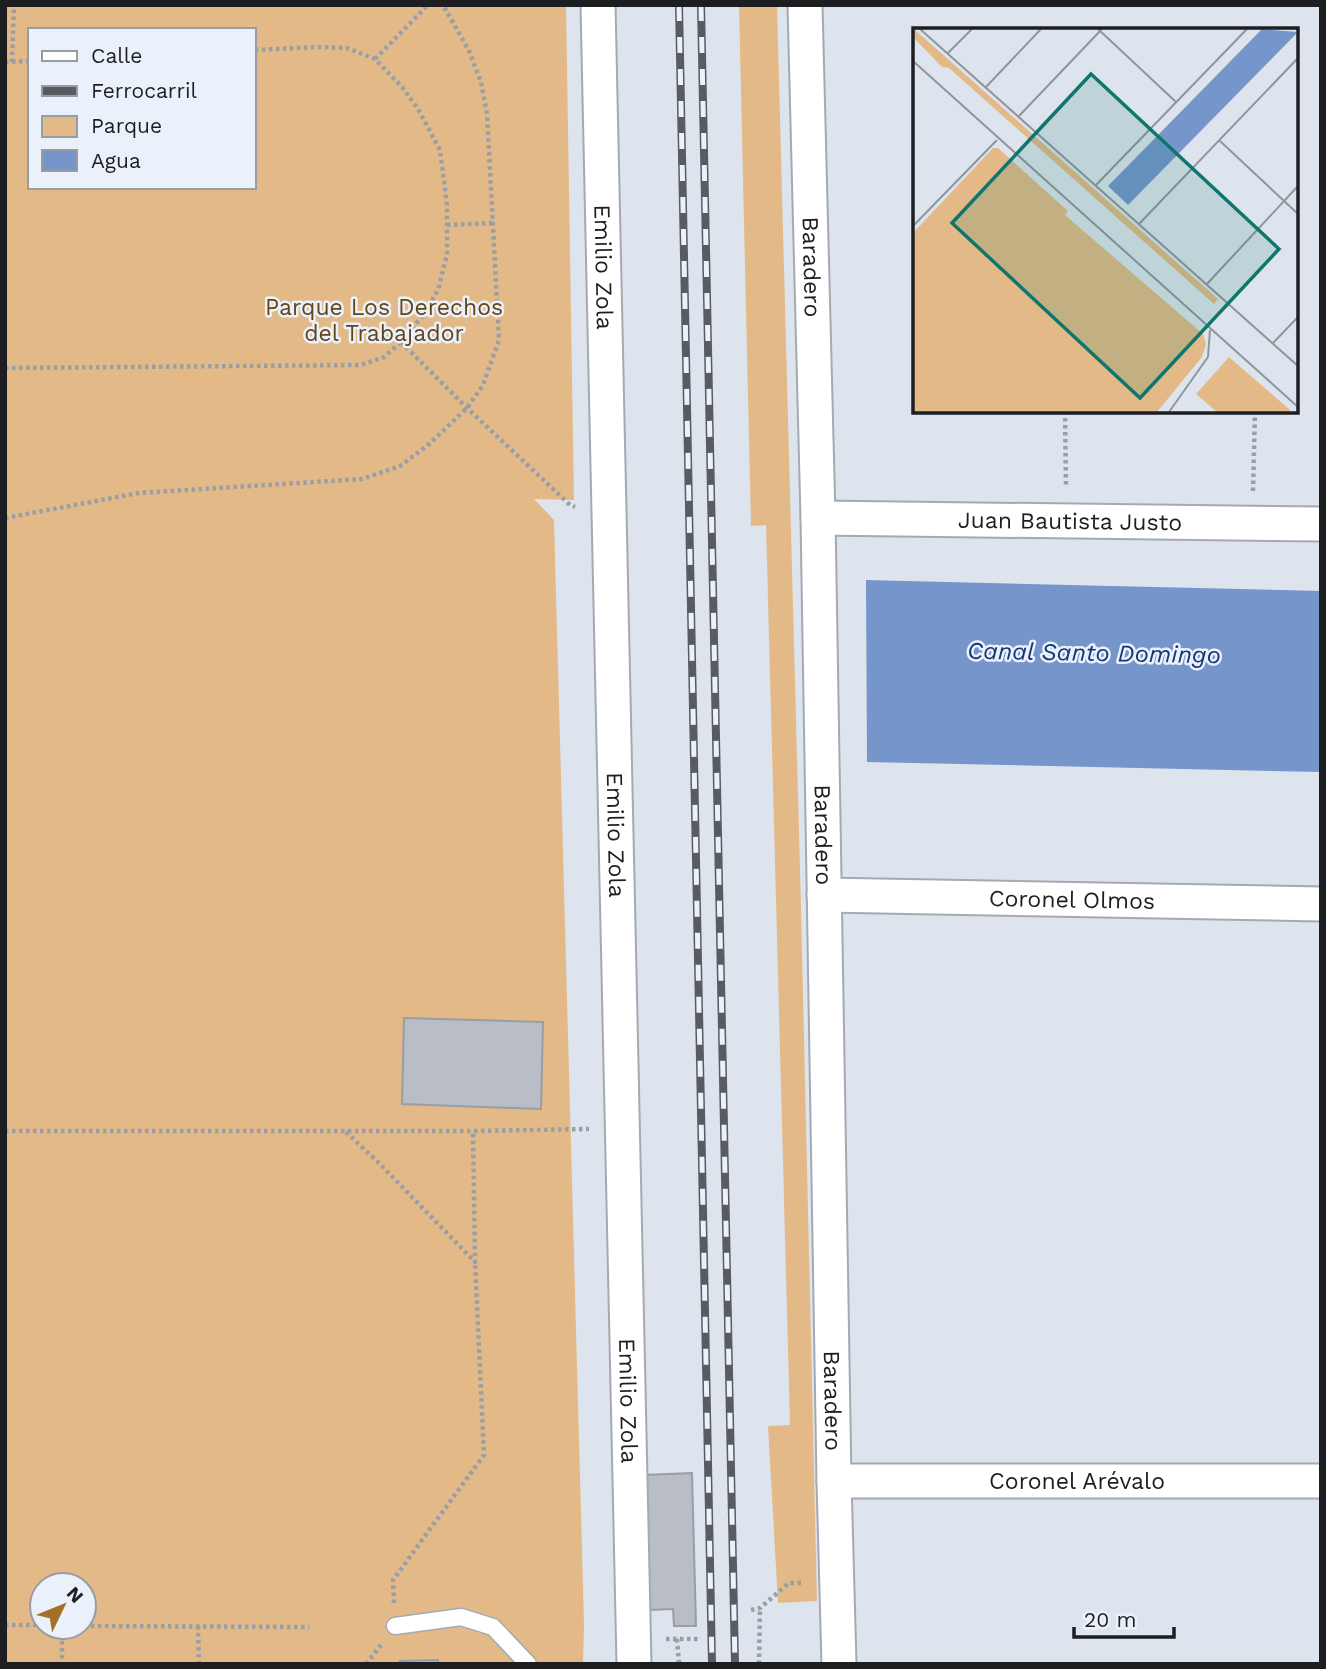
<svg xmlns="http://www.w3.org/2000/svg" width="1326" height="1669" font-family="'Work Sans',sans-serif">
<rect width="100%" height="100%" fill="#dee4ed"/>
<path fill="#e3ba87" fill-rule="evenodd" d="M5,5H566L574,500L534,499L554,520L584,1624L583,1664H5ZM30,30H254V187H30ZM42,1585H84V1627H42Z
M739,5H777L801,907L817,1601L778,1603L768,1426L790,1425L766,525L751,526Z"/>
<path fill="#7695ca" d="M866,580L1321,591V772L867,762Z"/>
<path fill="#b8bdc6" stroke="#989da6" stroke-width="2" d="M404,1018L543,1022L541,1109L402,1104Z
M692,1473L696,1626H674L673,1609L649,1610L644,1475Z
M438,1660V1664H400V1661Z"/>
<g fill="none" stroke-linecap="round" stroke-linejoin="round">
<g stroke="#a4a9b2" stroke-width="19">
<path id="lane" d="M395,1626L461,1617L493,1627L528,1664"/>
</g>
<g stroke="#a4a9b2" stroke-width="37">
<g id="street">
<path id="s1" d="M598,5L634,1664"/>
<path id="s2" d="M805,5L818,518L834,1481L839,1664"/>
<path id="s3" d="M818,518L1321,524"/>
<path id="s4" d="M824,895L1321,904"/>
<path id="s5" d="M834,1481H1321"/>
</g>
</g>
<path stroke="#9a9fa6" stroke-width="4.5" stroke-dasharray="3.5 3.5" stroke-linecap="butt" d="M375,59L428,5
M5,62L30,61
M12,62L14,5
M447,225L493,223
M401,342L467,408L570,505L575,507
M5,368L361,365L384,357L401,342L424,314L438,290L447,254V205L440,150L418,109L402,87L375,59L347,48L319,47L254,50
M1065,411L1066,487
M1253,491L1255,411
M5,518L139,493L362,479L400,466L427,446L467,408L483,385L499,340L487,114L481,82L469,51L443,5
M5,1131H473L589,1129
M346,1132L379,1163L475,1262L473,1131
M394,1603L393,1580L484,1455L475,1262
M751,1610L760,1608L789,1583H804
M5,1625H42
M84,1626L309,1627
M198,1626L199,1664
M62,1627V1664
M666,1639H700
M677,1639L679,1664
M366,1664L381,1645
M759,1664L760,1608"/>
<use href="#lane" stroke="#fff" stroke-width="16"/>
<use href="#street" stroke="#fff" stroke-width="33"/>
<g stroke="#585c61" stroke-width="8">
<path id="rail" d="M679,5L712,1664
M701,5L735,1664"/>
</g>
<use href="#rail" stroke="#ebf1fa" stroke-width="5" stroke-dasharray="16" stroke-linecap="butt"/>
</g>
<g text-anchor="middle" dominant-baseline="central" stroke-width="5" stroke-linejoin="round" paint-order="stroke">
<g font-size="23" fill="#1c1e22" stroke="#ebf1fa">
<text stroke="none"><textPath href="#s1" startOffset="262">Emilio Zola</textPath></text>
<text stroke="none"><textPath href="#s2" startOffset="262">Baradero</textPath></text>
<text stroke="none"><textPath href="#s3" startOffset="252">Juan Bautista Justo</textPath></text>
<text stroke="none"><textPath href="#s1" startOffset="830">Emilio Zola</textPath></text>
<text stroke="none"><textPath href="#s2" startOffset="830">Baradero</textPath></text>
<text stroke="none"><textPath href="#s4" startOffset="248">Coronel Olmos</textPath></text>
<text stroke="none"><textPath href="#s1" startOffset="1396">Emilio Zola</textPath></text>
<text stroke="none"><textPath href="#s2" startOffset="1396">Baradero</textPath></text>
<text stroke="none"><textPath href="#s5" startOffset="243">Coronel Arévalo</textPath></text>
</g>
<g font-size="23" fill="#62441b" stroke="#ebf1fa">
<text x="384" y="307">Parque Los Derechos<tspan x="384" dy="26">del Trabajador</tspan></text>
</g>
<g font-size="24" font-style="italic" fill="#123777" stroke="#ebf1fa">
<text transform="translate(1094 653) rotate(1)">Canal Santo Domingo</text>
</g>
</g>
<g transform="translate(913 28)">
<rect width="385" height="385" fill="#dee4ed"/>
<path d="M1,1L305,271L301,276L36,40L29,39L0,9ZM80,120H85L155,183L152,187L290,306L293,316L289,329L244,384H0V205ZM316,329L377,382L375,384H304L283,366Z" fill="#e3ba87"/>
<path d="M349,1L385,4L215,177L195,158Z" fill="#7695ca"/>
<path fill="none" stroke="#90959c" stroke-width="2" d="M7,1L385,338M185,1L263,74M35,25L59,1M0,33L385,379M73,59L128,1M105,89L189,1M307,113L385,186M183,157L334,1M226,196L385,30M0,198L84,112M293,257L385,158M359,316L385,289M256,384L295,329L297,302"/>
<path fill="#0f766e" fill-opacity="0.15" stroke="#0f766e" stroke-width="3.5" d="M178,46L366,221L227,370L39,195Z"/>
<rect width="385" height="385" fill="none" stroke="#1c1e22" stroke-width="3.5"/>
</g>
<rect width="1326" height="1669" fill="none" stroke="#1c1e22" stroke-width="14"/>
<rect x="28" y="28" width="228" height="161" fill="#ebf1fa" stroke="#989da4" stroke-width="2"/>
<rect x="42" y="51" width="35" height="10" fill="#ffffff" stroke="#989da4" stroke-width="2"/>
<text x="91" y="63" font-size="21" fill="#1c1e22">Calle</text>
<rect x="42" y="86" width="35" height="10" fill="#585c61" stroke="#989da4" stroke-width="2"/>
<text x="91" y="98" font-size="21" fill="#1c1e22">Ferrocarril</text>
<rect x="42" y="116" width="35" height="21" fill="#e3ba87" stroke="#989da4" stroke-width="2"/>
<text x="91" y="133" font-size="21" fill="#1c1e22">Parque</text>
<rect x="42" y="150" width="35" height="21" fill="#7695ca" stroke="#989da4" stroke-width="2"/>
<text x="91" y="168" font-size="21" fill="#1c1e22">Agua</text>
<g transform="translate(63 1606) rotate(47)"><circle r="33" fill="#ebf1fa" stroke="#989da4" stroke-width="2"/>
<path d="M0-5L12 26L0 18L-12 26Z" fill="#a47028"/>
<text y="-10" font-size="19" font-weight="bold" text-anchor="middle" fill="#1c1e22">N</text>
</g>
<path d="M1074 1627v10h100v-10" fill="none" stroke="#1c1e22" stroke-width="3.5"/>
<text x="1084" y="1627" font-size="21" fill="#1c1e22" stroke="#ebf1fa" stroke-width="5" paint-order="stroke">20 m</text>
</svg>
